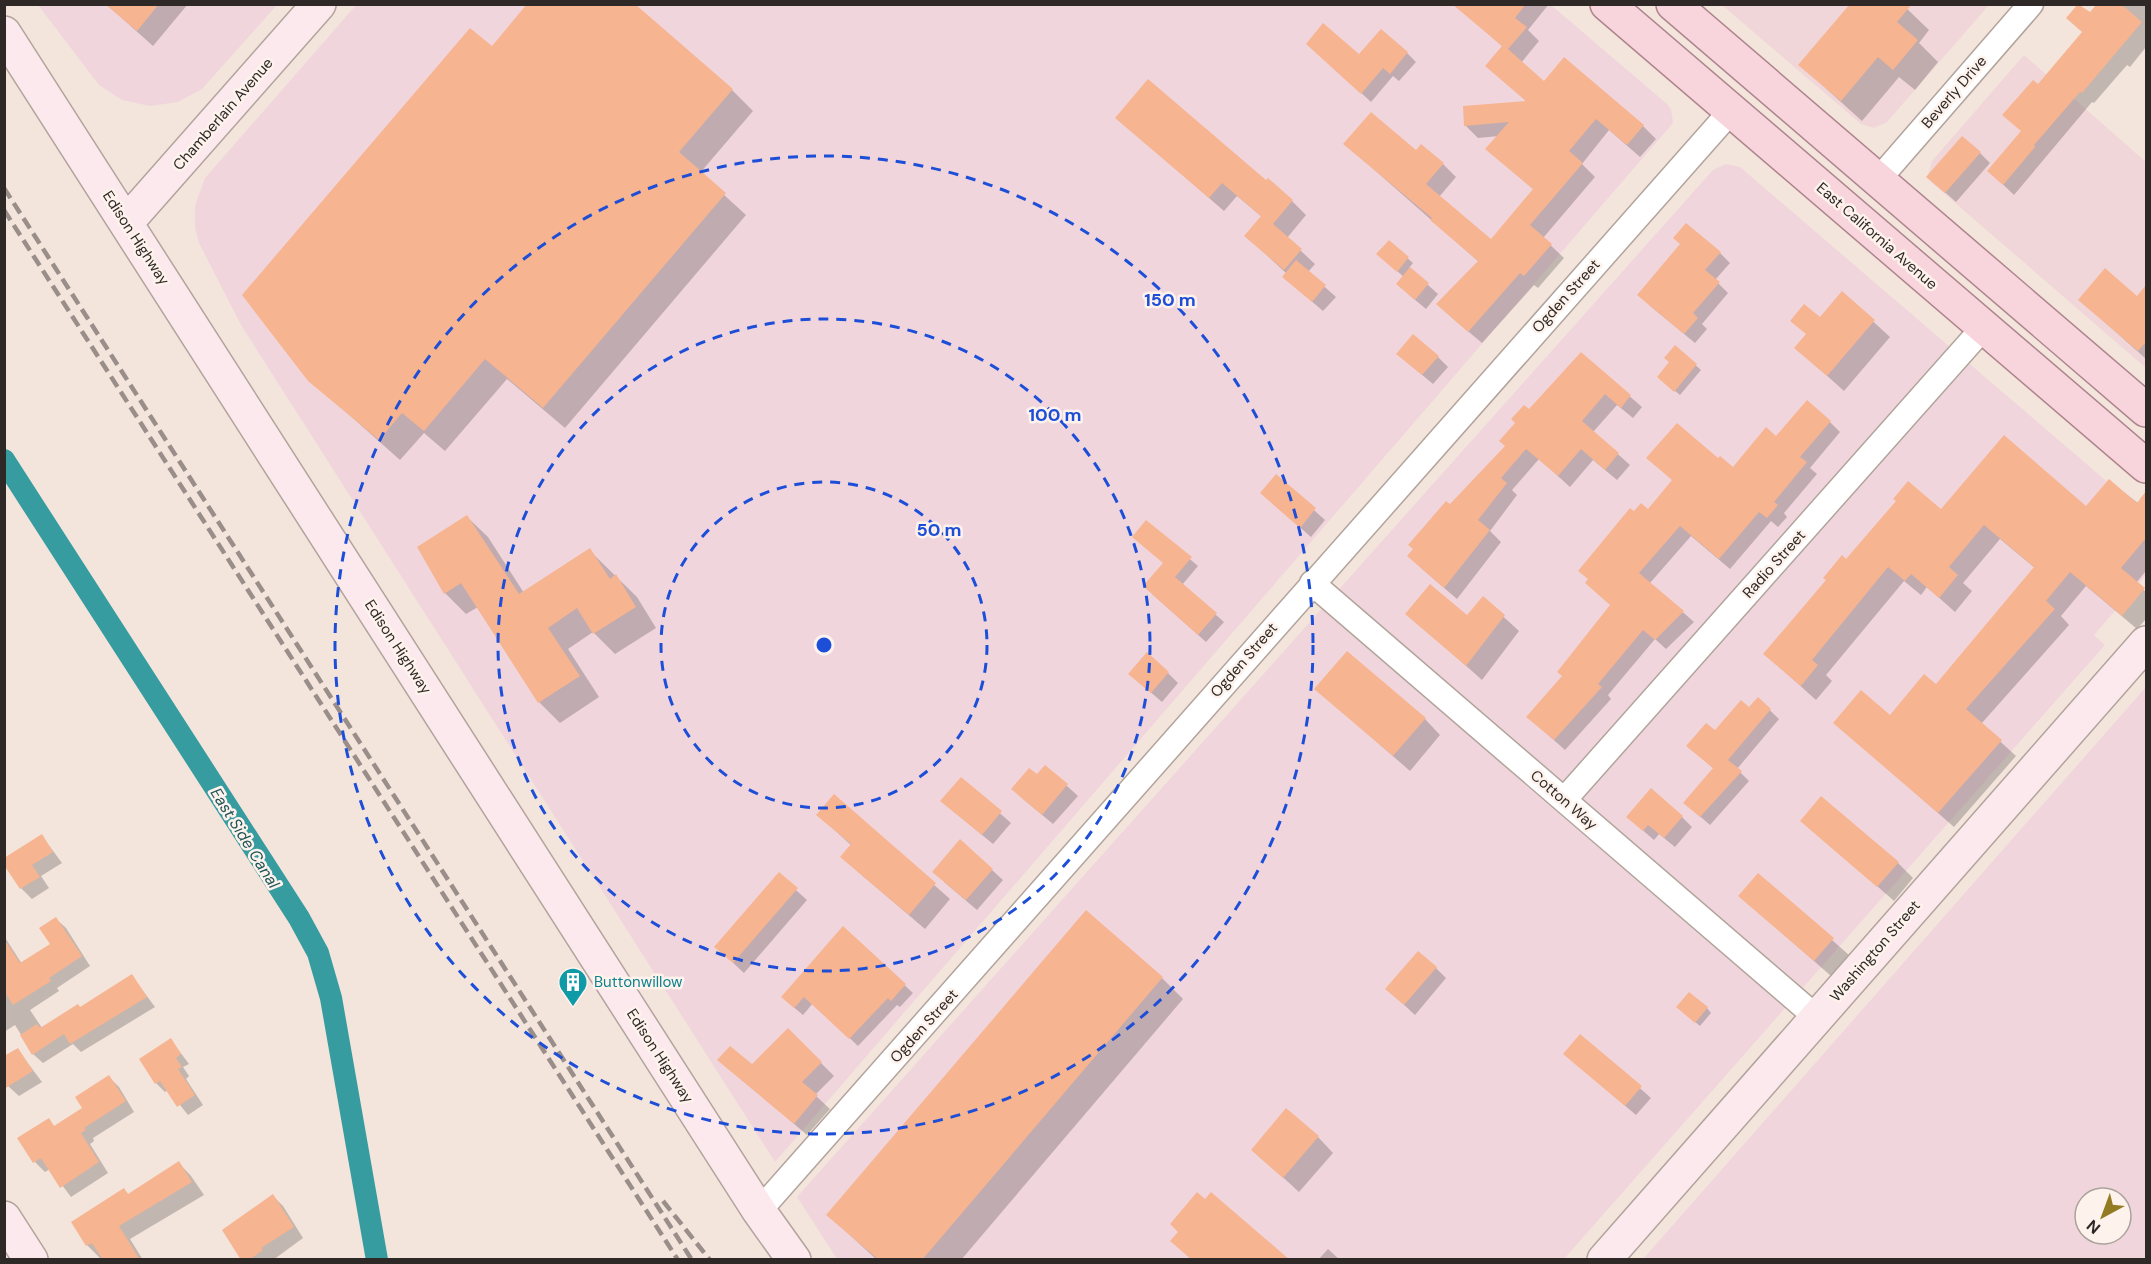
<svg xmlns="http://www.w3.org/2000/svg" width="2151" height="1264" font-family="'DM Sans',sans-serif">
<rect width="100%" height="100%" fill="#f3e4dc"/>
<path fill="#f1d6d9" d="M1722,5H1989L1887,122L1874,128L1861,124Z
M2024,55L2146,162V368L1931,182L1928,175L1932,161Z"/>
<path fill="#f0d6dc" fill-rule="evenodd" d="M357,4L1551,5L1667,104L1671,109L1673,123L775,1162L241,325L199,243L195,228V206L205,178Z
M38,5H277L202,89L178,102L150,106L122,100L99,85Z
M1726,164L1740,167L2146,515V575L2094,635L2105,645L1564,1259H837L797,1197L1713,170Z
M2146,687V1259H1643ZM2085,1198H2121V1234H2085Z"/>
<path fill="#0003" d="M106,4H188L153,46Z
M1470,4H1549L1528,30L1539,41L1521,63L1544,83L1643,126L1656,139L1640,157L1609,130L1582,164L1595,177L1543,238L1564,258L1538,288L1534,285L1482,343L1451,317L1479,262L1345,144L1416,152L1443,164L1456,177L1439,197L1491,241L1534,190L1487,149L1499,136L1478,138L1465,125L1527,102L1487,66L1503,47L1464,12Z
M1902,4L1929,30L1919,43L1938,62L1915,90L1899,77L1862,121L1800,65Z
M2099,4H2146V47L2130,67L2127,65L2094,103L2092,102L2014,195L1989,171L2022,132L2038,86L2084,33L2090,15Z
M492,48L732,90L753,111L700,173L746,215L565,428L507,379L445,451L424,433L400,460L310,380Z
M1317,52L1359,57L1407,53L1416,62L1399,81L1393,76L1371,102Z
M1117,118L1267,182L1292,201L1306,215L1287,238L1315,264L1308,272L1336,297L1323,311L1295,287L1287,274L1246,236L1262,217L1237,196L1224,211Z
M1980,153L1990,163L1956,202L1939,187Z
M1389,242L1413,263L1409,268L1438,294L1426,309L1408,294L1404,277L1383,259Z
M1720,253L1730,263L1715,280L1728,293L1702,324L1707,329L1695,343L1649,305Z
M2145,289L2146,291V359L2080,300L2137,298Z
M1842,293L1890,337L1844,391L1796,348Z
M1675,347L1701,370L1680,395L1663,381Z
M1581,354L1642,407L1633,418L1617,405L1593,432L1630,465L1617,480L1593,460L1570,487L1539,459L1512,490L1517,495L1490,531L1501,542L1457,599L1421,568L1451,507L1506,446L1529,412Z
M1438,357L1448,367L1433,384L1409,364Z
M1830,422L1840,432L1810,468L1817,474L1784,513L1787,517L1778,527L1771,521L1730,569L1691,536L1650,583L1694,622L1666,649L1655,639L1608,695L1611,699L1565,750L1539,727L1564,676L1612,605L1634,513L1648,511L1718,460L1733,469L1776,438Z
M1276,476L1325,520L1311,537L1272,503Z
M2109,481L2146,509V571L2136,583L2146,592V619L2137,629L2086,586L2061,616L2069,625L1981,724L2016,756L1954,827L1835,723L1890,717L1936,686L2035,568L2000,539L1963,583L1972,591L1955,612L1927,587L1921,595L1904,581L1826,675L1832,681L1816,700L1765,654L1846,561L1941,511L2086,508Z
M467,517L488,537L524,593L589,550L637,597L656,628L615,654L593,632L568,649L599,697L560,723L539,702L478,607L466,614L445,593L419,548Z
M1146,522L1198,566L1182,585L1224,622L1206,642L1152,594L1164,563Z
M1483,598L1519,631L1482,680L1407,613L1467,617Z
M1168,673L1178,683L1162,702L1141,684Z
M1316,689L1425,719L1440,735L1410,771Z
M1758,699L1779,719L1737,769L1749,781L1710,825L1694,811L1714,769L1697,754L1715,733L1750,709Z
M1046,767L1078,796L1053,824L1023,799Z
M961,779L1011,823L993,844L953,811Z
M834,796L950,899L925,929L857,871L852,846L818,815Z
M1682,817L1692,827L1675,847L1659,834L1654,840L1639,827Z
M1802,820L1898,863L1913,878L1894,901Z
M42,836L62,863L41,876L49,888L32,899L21,888L4,862Z
M960,841L1003,880L977,910L944,882Z
M779,875L807,900L744,973L716,947Z
M1758,875L1849,955L1831,976L1740,896Z
M56,919L66,928L90,966L57,988L59,991L30,1010L42,1028L81,1008L132,976L155,1007L81,1052L73,1044L43,1063L33,1054L15,1025L4,1032V936L22,964L52,945Z
M843,928L913,993L900,1007L897,1005L858,1046L813,1003L803,1015L791,1005Z
M1436,968L1446,978L1415,1015L1387,989Z
M1162,978L1183,999L961,1260H877L828,1215Z
M1707,1008L1711,1013L1700,1026L1683,1012Z
M788,1030L834,1076L815,1095L830,1109L807,1135L720,1060L752,1066Z
M1581,1036L1651,1098L1636,1115L1576,1064Z
M171,1040L189,1064L183,1067L189,1076L186,1079L203,1105L188,1115L168,1090L165,1092L156,1083Z
M18,1050L42,1082L19,1096L8,1086Z
M109,1077L119,1087L134,1112L93,1138L94,1141L90,1144L108,1173L71,1197L50,1169L45,1172L35,1162L19,1138L48,1120L55,1127L84,1109Z
M1318,1137L1333,1153L1299,1192L1253,1150Z
M179,1163L191,1176L204,1195L130,1239L143,1260L100,1258L87,1245L124,1190L129,1195Z
M273,1196L283,1206L303,1238L273,1260H242Z
M1328,1249L1340,1260H1318Z"/>
<g fill="none" stroke-linecap="round" stroke-linejoin="round">
<path stroke="#369c9f" stroke-width="22" d="M4,460L299,918L318,953L331,998L377,1260"/>
</g>
<path fill="#f7b490" d="M105,4H159L137,31Z
M527,4H635L733,89L679,152L726,193L543,408L485,359L424,431L402,413L379,440L308,381L242,295L470,28L492,46Z
M1452,4H1526L1515,18L1527,27L1508,49L1544,81L1564,57L1644,125L1627,145L1596,119L1569,151L1583,163L1530,225L1552,244L1524,276L1520,273L1468,332L1436,304L1478,261L1430,220L1432,218L1343,144L1371,112L1416,150L1421,144L1444,163L1426,184L1491,239L1533,189L1485,149L1509,122L1464,126L1463,106L1526,101L1485,66L1502,46Z
M1850,4H1912L1897,22L1918,40L1893,70L1878,57L1841,101L1798,65Z
M2078,4L2090,12L2097,4H2121L2142,22L2082,93L2080,92L2034,145L2035,147L2003,185L1987,171L2021,131L2002,115L2033,80L2038,84L2082,32L2066,18Z
M1323,23L1359,54L1381,29L1408,52L1390,74L1383,68L1361,94L1306,44Z
M1148,79L1266,180L1268,178L1293,200L1273,224L1302,249L1284,270L1244,236L1261,216L1222,183L1209,198L1115,118Z
M1962,136L1981,152L1945,193L1926,177Z
M1686,223L1721,252L1705,270L1720,282L1693,313L1698,318L1684,334L1637,295L1680,244L1673,238Z
M1389,240L1409,257L1397,272L1376,254Z
M1296,260L1326,285L1312,302L1282,277Z
M1410,267L1429,283L1415,300L1396,284Z
M2105,268L2137,296L2146,285V342L2138,351L2078,300Z
M1842,291L1875,320L1827,376L1794,348L1806,334L1790,321L1804,304L1820,317Z
M1413,334L1439,356L1422,375L1396,354Z
M1675,345L1697,364L1674,392L1657,377L1669,362L1664,358Z
M1581,352L1631,395L1621,408L1605,394L1582,421L1619,453L1605,470L1581,449L1558,476L1526,449L1501,478L1507,483L1478,520L1490,530L1444,588L1407,556L1413,549L1408,545L1446,501L1450,504L1505,446L1499,441L1515,423L1511,419L1524,405L1529,409Z
M1807,400L1831,421L1800,457L1807,462L1774,502L1778,505L1767,518L1759,512L1719,559L1680,526L1639,573L1684,611L1655,640L1643,630L1598,684L1602,687L1554,740L1526,717L1562,676L1557,672L1610,605L1585,583L1588,579L1578,571L1630,508L1634,511L1641,503L1648,509L1672,480L1646,458L1677,423L1718,458L1720,456L1733,467L1766,427L1776,436Z
M2004,435L2086,506L2109,479L2137,503L2146,491V538L2121,568L2145,588L2122,616L2070,572L2046,601L2055,609L1966,709L2002,740L1938,813L1833,723L1861,690L1890,715L1924,674L1936,684L2034,567L1984,525L1949,567L1958,575L1939,598L1911,574L1905,581L1888,567L1812,660L1818,665L1801,686L1763,654L1826,580L1823,578L1842,555L1846,559L1896,501L1893,499L1908,481L1941,509Z
M1276,474L1316,508L1300,528L1260,493Z
M467,515L519,594L590,548L610,579L616,574L636,607L593,634L577,608L548,628L580,676L538,703L461,583L444,594L417,547Z
M1146,520L1192,557L1175,577L1217,613L1198,635L1143,586L1163,563L1132,537Z
M1430,584L1467,615L1483,596L1505,615L1466,666L1405,614Z
M1347,651L1426,718L1393,756L1314,689Z
M1147,652L1169,672L1151,693L1128,674Z
M1758,697L1771,709L1728,760L1742,771L1700,817L1683,803L1713,768L1686,746L1706,723L1715,730L1741,700L1749,707Z
M1045,765L1068,784L1042,815L1011,789L1029,768L1037,774Z
M961,777L1002,811L982,835L940,801Z
M1651,788L1683,816L1664,838L1648,825L1643,831L1626,817Z
M834,794L936,883L909,915L840,857L851,844L816,815Z
M1821,796L1899,862L1877,887L1800,821Z
M42,834L53,852L32,865L40,877L20,889L4,865V858Z
M960,839L993,869L966,900L932,872Z
M779,872L798,888L733,963L714,947Z
M1758,873L1834,938L1814,961L1738,896Z
M1086,910L1163,977L922,1260H879L826,1215Z
M56,917L82,956L49,978L51,981L13,1005L4,991V939L20,963L50,944L39,928Z
M843,926L906,984L891,1001L888,998L849,1039L804,997L794,1008L781,997Z
M1418,951L1437,967L1404,1005L1385,989Z
M132,974L147,997L70,1044L64,1034L32,1055L20,1035L37,1024L40,1028L78,1004L80,1007Z
M1689,992L1708,1007L1695,1023L1676,1007Z
M788,1028L822,1062L802,1082L818,1095L794,1124L717,1060L730,1046L752,1064Z
M1580,1034L1642,1086L1625,1106L1563,1054Z
M171,1038L181,1054L176,1058L182,1067L178,1069L195,1095L177,1107L160,1081L155,1084L139,1059Z
M18,1048L33,1071L4,1089V1056Z
M109,1075L126,1101L84,1128L86,1130L81,1133L99,1162L60,1188L41,1158L33,1163L17,1138L49,1118L54,1126L82,1108L75,1097Z
M1286,1108L1319,1136L1283,1178L1251,1150Z
M179,1161L192,1182L119,1226L140,1260H103L92,1243L86,1246L71,1222L124,1188L128,1194Z
M1197,1192L1205,1199L1211,1192L1290,1260H1192L1170,1241L1178,1232L1170,1224Z
M273,1194L294,1227L261,1248L263,1250L249,1260H241L222,1230Z"/>
<g fill="none" stroke-linecap="round" stroke-linejoin="round">
<g stroke="#b2a49c" stroke-width="27">
<path id="street" d="M1878,180L2031,4
M1312,583L1816,1017
M1564,800L1984,327
M759,1211L1731,111"/>
</g>
<g stroke="#b2a49c" stroke-width="36">
<path id="secondary" d="M4,33L759,1211L794,1260
M126,223L319,4
M4,1218L31,1260
M1604,1260L2146,643"/>
</g>
<g stroke="#ae858d" stroke-width="36">
<path id="primary" d="M1607,4L2146,466
M1673,4L2146,410"/>
</g>
<use href="#street" stroke="#fff" stroke-width="24"/>
<use href="#secondary" stroke="#fbe9ed" stroke-width="33"/>
<use href="#primary" stroke="#f8d4dc" stroke-width="33"/>
<path stroke="#998e89" stroke-width="4.5" stroke-dasharray="12 6" stroke-linecap="butt" d="M4,188L692,1260
M4,210L678,1260
M663,1201L710,1260"/>
</g>
<g fill="none" stroke="#1d4ed8" stroke-width="3" stroke-dasharray="10 8">
<circle cx="824" cy="645" r="163"/>
<circle cx="824" cy="645" r="326"/>
<circle cx="824" cy="645" r="489"/>
</g>
<defs>
<g id="building-pin" transform="scale(1.5)"><path d="M0 17L-7.5 6A9.5 9.5 0 1 1 7.5 6Z" fill="#0f9aa8" stroke="#fef2ec"/><path d="M-4-6H4V6H1V3H-1V6H-4ZM-2.5-4.3h1.7v1.8h-1.7ZM.8-4.3h1.7v1.8H.8ZM-2.5-1h1.7V.8h-1.7ZM.8-1h1.7V.8H.8Z" fill="#fff"/></g>
</defs>
<g fill-rule="evenodd">
<use href="#building-pin" x="573" y="982"/>
</g>
<g text-anchor="middle" dominant-baseline="central" stroke-width="5" stroke-linejoin="round" paint-order="stroke">
<g font-size="15" fill="#2e2926" stroke="#fef2ec">
<text transform="translate(1954 92) rotate(-49)">Beverly Drive</text>
<text transform="translate(223 114) rotate(-49)">Chamberlain Avenue</text>
<text transform="translate(1877 236) rotate(41)">East California Avenue</text>
<text transform="translate(136 238) rotate(57)">Edison Highway</text>
<text transform="translate(1566 296) rotate(-48)">Ogden Street</text>
<text transform="translate(1774 564) rotate(-48)">Radio Street</text>
<text transform="translate(398 647) rotate(57)">Edison Highway</text>
<text transform="translate(1244 660) rotate(-49)">Ogden Street</text>
<text transform="translate(1564 800) rotate(41)">Cotton Way</text>
<text transform="translate(1875 951) rotate(-49)">Washington Street</text>
<text transform="translate(924 1026) rotate(-48)">Ogden Street</text>
<text transform="translate(660 1056) rotate(57)">Edison Highway</text>
</g>
<g font-size="15" fill="#0d838f" stroke="#fef2ec" text-anchor="start">
<text x="594" y="982">Buttonwillow</text>
</g>
<g font-size="16" font-style="italic" fill="#1d5557" stroke="#fef2ec">
<text transform="translate(245 838) rotate(58)">East Side Canal</text>
</g>
</g>
<circle cx="824" cy="645" r="9" fill="#1d4ed8" stroke="#fef2ec" stroke-width="3"/>
<g font-size="18" text-anchor="middle" font-weight="bold" fill="#1d4ed8" stroke="#fef2ec" stroke-width="5" stroke-linejoin="round" paint-order="stroke">
<text x="1170" y="306">150 m</text>
<text x="1055" y="421">100 m</text>
<text x="939" y="536">50 m</text>
</g>
<rect width="2151" height="1264" fill="none" stroke="#2e2926" stroke-width="12"/>
<g transform="translate(2103 1216) rotate(221)"><circle r="28" fill="#fef2ec" stroke="#aba29d" stroke-width="1.5"/>
<path d="M0-4.5L10 22L0 15L-10 22Z" fill="#927b22"/>
<text y="-9" font-size="16" font-weight="bold" text-anchor="middle" fill="#2e2926">N</text>
</g>
</svg>
